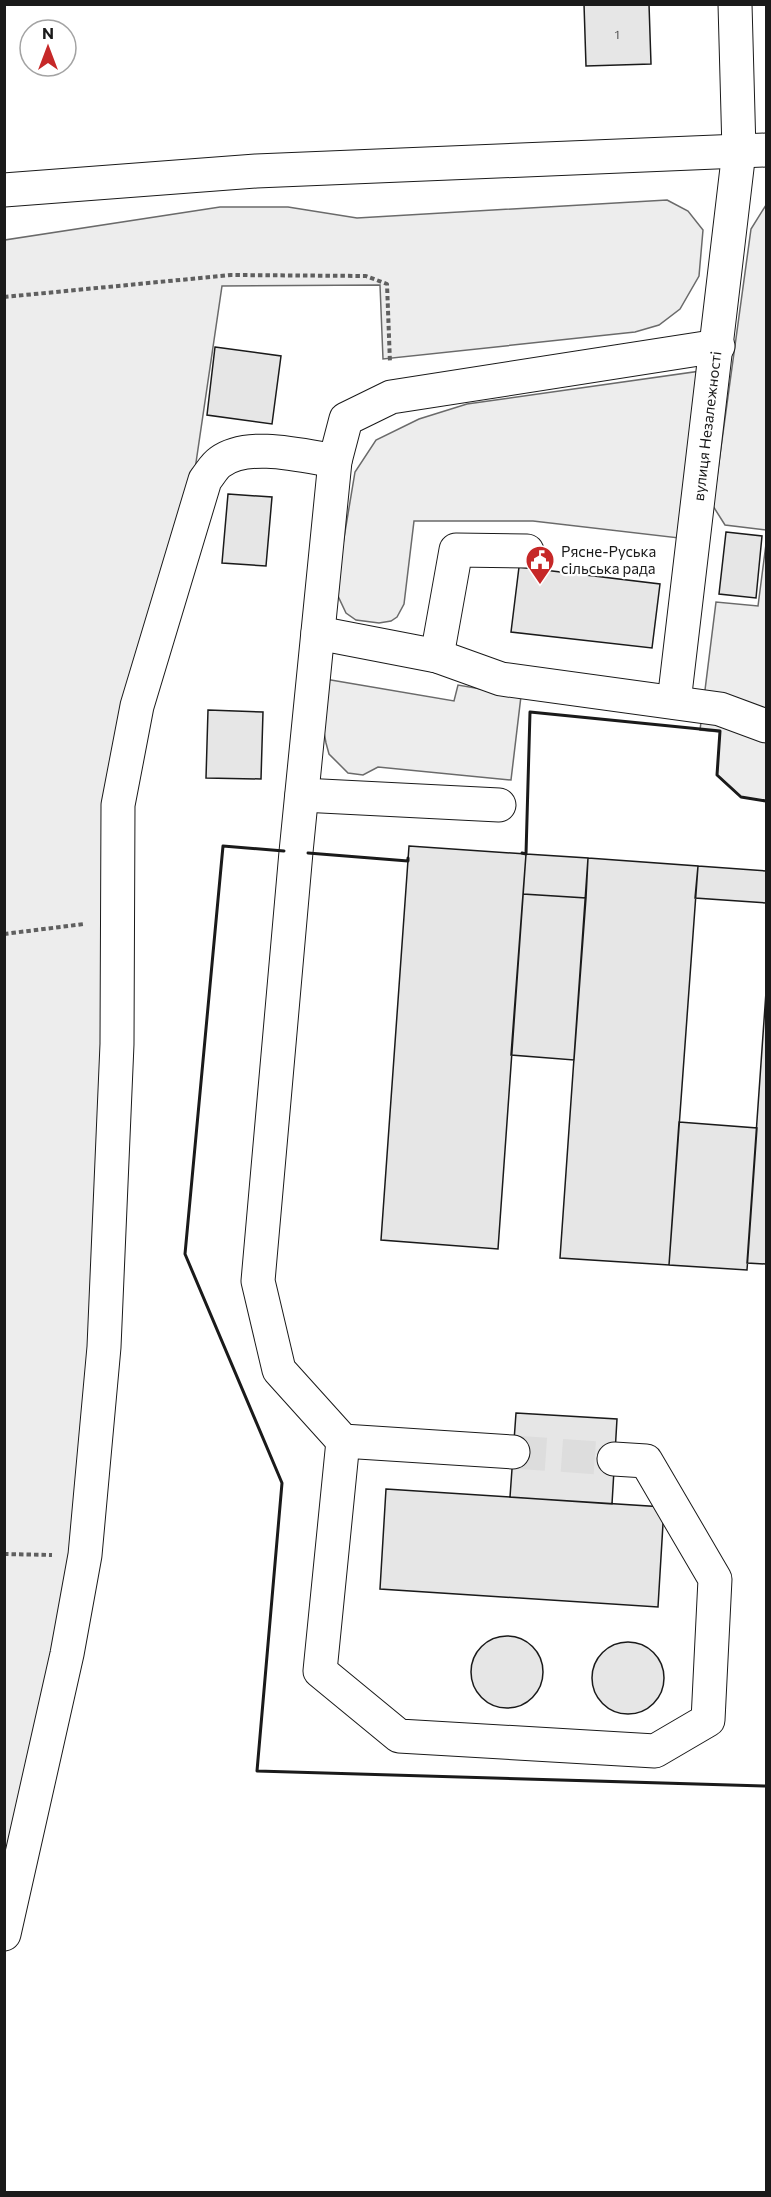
<svg xmlns="http://www.w3.org/2000/svg" width="771" height="2197" font-family="Commissioner,sans-serif">
<rect width="100%" height="100%" fill="#fff"/>
<path fill="#ededed" stroke="#6a6a6a" stroke-width="1.5" d="M667,200L688,211L703,230L699,276L680,309L659,325L635,332L383,359L380,285L222,286L189,510L108,794L113,990L74,1561L5,1863V240L220,207H288L357,218Z
M766,205V530L725,525L713,506L751,229Z
M701,371L679,538L533,521H414L404,604L397,617L391,621L379,623L356,620L346,613L338,596L340,562L355,472L376,440L419,419L467,404Z
M766,544V801L741,797L717,775L720,732L700,730L716,602L758,606Z
M325,679L454,701L458,685L521,696L511,780L378,767L363,775L348,773L329,754L326,743L323,727Z"/>
<path fill="#e6e6e6" stroke="#1a1a1a" stroke-width="1.5" d="M584,4H649L651,64L586,66Z
M215,347L281,356L272,424L207,415Z
M228,494L272,497L266,566L222,563Z
M726,532L762,536L756,598L719,594Z
M519,567L660,584L652,648L511,632Z
M208,710L263,712L261,779L206,778Z
M409,846L526,854L498,1249L381,1240Z
M526,854L588,858L586,898L523,894Z
M588,858L698,866L669,1265L560,1258Z
M698,866L766,871V903L695,898Z
M523,894L586,898L574,1060L511,1055Z
M766,992V1264L747,1263Z
M679,1122L757,1128L747,1270L669,1265Z
M516,1413L617,1419L612,1504L510,1497Z
M386,1489L664,1507L658,1607L380,1589Z
M471 1672a36 36 0 1 1 72 0a36 36 0 1 1-72 0Z
M592 1678a36 36 0 1 1 72 0a36 36 0 1 1-72 0Z"/>
<g fill="none" stroke-linecap="round" stroke-linejoin="round">
<path stroke="#ddd" stroke-width="33" stroke-dasharray="33 16" stroke-linecap="butt" d="M513,1452L614,1459"/>
<g stroke="#1a1a1a" stroke-width="35">
<g id="minor">
<path d="M318,633L437,656L501,679L720,709L766,726"/>
<path d="M437,656L456,550L527,551"/>
<path id="s1" d="M674,702L739,151L735,4"/>
<path d="M302,795L499,805"/>
<path d="M343,1441L320,1671L399,1736L655,1751L708,1720L715,1579L646,1461L614,1459"/>
<path d="M513,1452L343,1441L279,1370L258,1281L296,852L335,461L346,419L391,397L718,346"/>
<path d="M4,1934L67,1654L85,1555L104,1347L117,1044L118,805L137,706L205,480C210,474 214,466 220,462C248,441 304,456 335,461"/>
</g>
</g>
<g stroke="#1a1a1a" stroke-width="35">
<path id="major" d="M4,190L256,171L766,150"/>
</g>
<path stroke="#5f5f5f" stroke-width="4" stroke-dasharray="4.5 3" stroke-linecap="butt" d="M4,297L231,275L366,276L387,284L390,363
M4,934L84,924
M4,1554L52,1555"/>
<use href="#minor" stroke="#fff" stroke-width="33"/>
<use href="#major" stroke="#fff" stroke-width="33"/>
<path stroke="#1a1a1a" stroke-width="3" d="M284,851L223,846L185,1254L282,1483L257,1771L766,1786
M308,853L408,861V858
M522,853L526,854L530,712L720,731L717,775L741,797L766,801"/>
</g>
<defs>
<g id="civic-pin" transform="scale(1.5)"><path d="M0 17L-7.5 6A9.5 9.5 0 1 1 7.5 6Z" fill="#c62828" stroke="#fff"/><path d="M-.6-6.5H3V-4.5H.6V-3L4-1V1h2V6H-6V1h2V-1L-.6-3ZM-1.2 2.5V6h2.4V2.5Z" fill="#fff"/></g>
</defs>
<g fill-rule="evenodd">
<use href="#civic-pin" x="540" y="560"/>
</g>
<g text-anchor="middle" dominant-baseline="central" stroke-width="4.5" stroke-linejoin="round" paint-order="stroke">
<g font-size="12" fill="#4d4d4d">
<text x="617" y="34">1</text>
</g>
<g font-size="15" fill="#1a1a1a" stroke="#fff">
<text stroke="none"><textPath href="#s1" startOffset="278">вулиця Незалежності</textPath></text>
</g>
<g font-size="15" fill="#1a1a1a" stroke="#fff" text-anchor="start">
<text x="561" y="551">Рясне-Руська<tspan x="561" dy="17">сільська рада</tspan></text>
</g>
</g>
<rect width="771" height="2197" fill="none" stroke="#1a1a1a" stroke-width="12"/>
<g transform="translate(48 48)"><circle r="28" fill="#ffffff" stroke="#a3a3a3" stroke-width="1.5"/>
<path d="M0-4.5L10 22L0 15L-10 22Z" fill="#c62828"/>
<text y="-9" font-size="16" font-weight="bold" text-anchor="middle" fill="#1a1a1a">N</text>
</g>
</svg>
